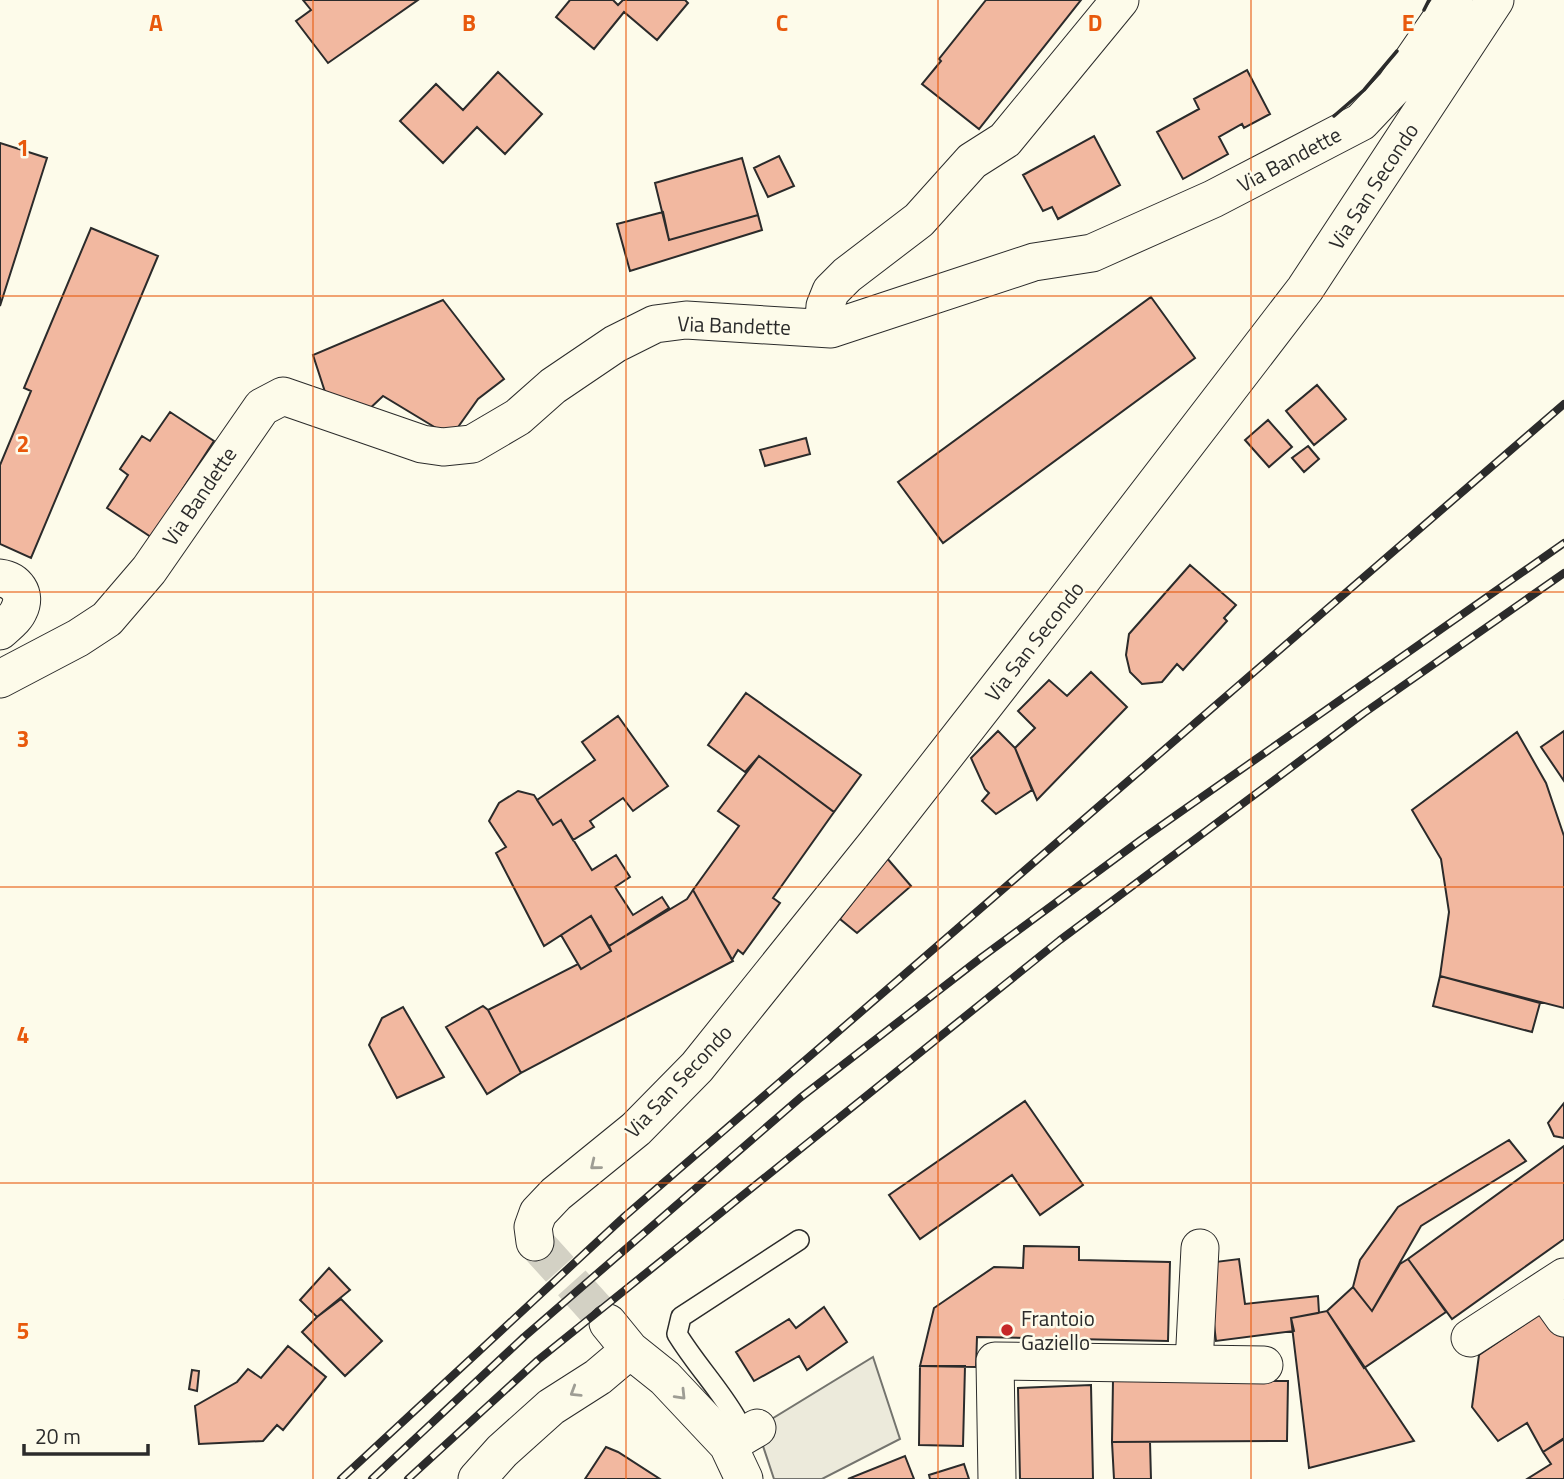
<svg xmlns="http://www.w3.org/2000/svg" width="1564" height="1479" font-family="'Titillium Web',sans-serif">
<rect width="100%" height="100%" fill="#fdfbea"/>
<path fill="#eceadb" stroke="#74746e" stroke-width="2" d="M873,1357L900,1439L822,1479H774L757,1428Z"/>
<path fill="#f2b8a0" stroke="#2b2b2b" stroke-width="2" d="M303,0H418L328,63L296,21L311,10Z
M570,0H613L618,5L623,0H685L688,3L657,40L624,12L594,49L556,17Z
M986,0H1081L979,129L922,84L941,61L939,59Z
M1247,70L1270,114L1244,128L1242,124L1219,137L1228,154L1183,179L1157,132L1199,109L1194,99Z
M498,72L542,114L505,154L477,127L443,163L400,121L436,84L463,110Z
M1094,136L1120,185L1058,219L1052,207L1043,211L1023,175Z
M0,143L47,158L0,306Z
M779,156L794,186L768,197L754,168Z
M742,158L758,215L669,240L655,183Z
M663,212L669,240L758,215L762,230L630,271L617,224Z
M91,228L158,256L31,558L0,544V465L31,391L24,388Z
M1151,297L1195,358L943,543L898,482Z
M443,300L504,379L478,399L451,437L383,396L364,414L327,398L313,355Z
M1317,385L1346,419L1314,445L1286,411Z
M170,412L214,441L173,504L157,541L107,508L128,475L120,469L142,436L150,441Z
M1268,420L1292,447L1269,467L1245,440Z
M806,438L810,454L765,466L760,450Z
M1308,446L1319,459L1304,472L1292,458Z
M1190,565L1236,605L1224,618L1227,621L1183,670L1177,664L1162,682L1142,684L1130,672L1126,655L1129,634Z
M1091,672L1127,707L1037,800L1015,748L1035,728L1018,711L1049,680L1067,696Z
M746,693L861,775L834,812L759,756L745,772L708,745Z
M618,716L668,786L633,811L623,798L590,821L594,827L573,840L561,820L553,825L537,800L595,760L582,742Z
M998,731L1015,748L1032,790L996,814L982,801L989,793L985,789L971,758Z
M1564,731V781L1541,747Z
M1517,732L1546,783L1564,836V1008L1440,976L1449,912L1441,859L1412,810Z
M759,756L834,812L773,898L780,903L743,954L738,950L732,960L693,890L739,826L718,811Z
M518,791L534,795L553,825L561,820L592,870L616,855L630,877L615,887L633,915L662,897L669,908L609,946L591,916L544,946L496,853L506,847L489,821L499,803Z
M886,857L911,886L857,933L840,919Z
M693,890L733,961L521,1073L488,1010L578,964L581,969L611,951L609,946L687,899Z
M591,916L611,951L581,969L561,935Z
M1440,976L1540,1003L1532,1032L1433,1006Z
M483,1006L488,1010L521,1073L487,1094L446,1027Z
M403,1007L444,1077L397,1098L369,1045L382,1018Z
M1025,1101L1083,1185L1040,1215L1012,1175L920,1239L889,1195Z
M1564,1103V1138L1554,1136L1548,1123Z
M1509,1140L1526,1161L1421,1226L1372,1311L1353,1287L1360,1260L1398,1207Z
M1564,1146V1239L1452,1319L1408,1259Z
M1024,1246L1079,1247V1260L1170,1262L1168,1341L977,1337L976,1367L920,1366L934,1308L994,1267L1023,1268Z
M1239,1259L1245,1304L1318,1296L1319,1313L1291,1318L1294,1331L1216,1341L1207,1263Z
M1408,1259L1446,1312L1364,1368L1327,1311L1353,1287L1372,1311L1400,1264Z
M329,1268L350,1290L317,1317L300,1300Z
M341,1299L382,1341L345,1376L302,1332L317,1317Z
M824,1307L847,1342L807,1370L799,1356L754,1381L736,1352L789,1319L796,1328Z
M1547,1309L1564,1332V1438L1543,1452L1527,1423L1498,1441L1472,1407L1479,1355Z
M1327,1311L1414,1441L1309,1468L1291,1318Z
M288,1346L326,1377L283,1430L277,1425L263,1441L199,1444L195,1406L237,1382L248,1369L261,1378Z
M920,1366H965L963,1446L919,1445Z
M192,1370L199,1371L197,1391L189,1389Z
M1113,1380L1288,1381L1287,1441L1112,1442Z
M1091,1385L1093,1479H1020L1018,1388Z
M1564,1439V1479H1527L1551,1464L1543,1452Z
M1112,1442H1150L1151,1479H1114Z
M606,1447L618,1452L660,1479H585Z
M905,1456L914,1479H848Z
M964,1464L969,1479H930L929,1475Z"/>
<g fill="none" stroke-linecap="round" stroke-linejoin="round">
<path stroke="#d3d1c4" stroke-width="37" stroke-dasharray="37 18" stroke-linecap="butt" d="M535,1242L608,1323"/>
<g stroke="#2b2b2b" stroke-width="22">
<path id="service" d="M728,1444L736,1418C718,1387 696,1365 677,1334L681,1317L799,1240"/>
</g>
<g stroke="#2b2b2b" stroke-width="39">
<path id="minor" d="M831,329L824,319L825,306L831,291L847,275L919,220L972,161L1005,140L1120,0
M0,578C16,580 27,594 19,610C16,618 6,625 0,631
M0,679L78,638L107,619L149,570L262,407L283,396L422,444L443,447L472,444L518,417L553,386L615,344L655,324L686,320L831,329L1034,262L1092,253L1213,199L1361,122L1395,86L1454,0
M535,1242L533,1227L538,1213L556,1194L636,1129L697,1067L876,844L1064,603L1305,289L1495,0
M1544,1290L1564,1318
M608,1323L630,1350L665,1378L728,1445L744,1479
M1470,1338L1564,1277
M1194,1364L1200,1248
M728,1445L757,1428
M477,1479L502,1451L551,1407L598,1377L630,1350
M997,1479L995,1361L1264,1365"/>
</g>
<use href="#service" stroke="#fdfbea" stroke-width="19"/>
<use href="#minor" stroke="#fdfbea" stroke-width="37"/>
<g stroke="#2b2b2b" stroke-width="8">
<path id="rail" d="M341,1479L625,1216L1564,404
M372,1479L524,1337L800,1098L982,957L1142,839L1564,543
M408,1479L538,1360L1060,940L1364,713L1564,573"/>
</g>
<use href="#rail" stroke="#fdfbea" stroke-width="5" stroke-dasharray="16" stroke-linecap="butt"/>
<path stroke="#2b2b2b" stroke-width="3.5" d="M1424,10L1429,0
M1334,116L1364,90L1397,51"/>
</g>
<defs><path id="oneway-chevron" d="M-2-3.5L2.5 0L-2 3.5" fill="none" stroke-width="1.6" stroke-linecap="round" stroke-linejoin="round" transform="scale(1.75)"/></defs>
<g stroke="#9e9d94">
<use href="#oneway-chevron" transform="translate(595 1165) rotate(141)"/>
<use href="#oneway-chevron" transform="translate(575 1392) rotate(148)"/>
<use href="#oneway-chevron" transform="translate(681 1395) rotate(46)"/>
</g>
<path fill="none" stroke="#e8590c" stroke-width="2" stroke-opacity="0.55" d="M313,0V1479M626,0V1479M938,0V1479M1251,0V1479M0,296H1564M0,592H1564M0,887H1564M0,1183H1564"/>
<circle fill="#c62828" stroke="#fdfbea" stroke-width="2.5" cx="1007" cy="1330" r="7"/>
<g text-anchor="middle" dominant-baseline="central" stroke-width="5" stroke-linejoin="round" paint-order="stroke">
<g font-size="21" fill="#2b2b2b" stroke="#fdfbea">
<text transform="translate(1289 159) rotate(-28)">Via Bandette</text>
<text transform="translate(1373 186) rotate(-57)">Via San Secondo</text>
<text transform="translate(734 325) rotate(2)">Via Bandette</text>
<text transform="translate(199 496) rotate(-56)">Via Bandette</text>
<text transform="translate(1034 641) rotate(-52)">Via San Secondo</text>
<text transform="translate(678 1081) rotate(-47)">Via San Secondo</text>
</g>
<g font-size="21" fill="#2b2b2b" stroke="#fdfbea" text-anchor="start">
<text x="1021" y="1318">Frantoio<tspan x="1021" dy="24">Gaziello</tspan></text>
</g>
</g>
<g font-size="23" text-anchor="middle" font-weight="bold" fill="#e8590c" stroke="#fdfbea" stroke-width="5" stroke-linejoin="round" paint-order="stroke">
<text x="156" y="31">A</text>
<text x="469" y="31">B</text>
<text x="782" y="31">C</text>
<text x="1095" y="31">D</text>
<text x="1408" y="31">E</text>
<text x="23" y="156">1</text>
<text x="23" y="452">2</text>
<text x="23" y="747">3</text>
<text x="23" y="1043">4</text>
<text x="23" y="1339">5</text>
</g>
<path d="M24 1444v10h124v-10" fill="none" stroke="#2b2b2b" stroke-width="3.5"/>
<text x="35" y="1444" font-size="21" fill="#2b2b2b" stroke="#fdfbea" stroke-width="5" paint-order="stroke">20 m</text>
</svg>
